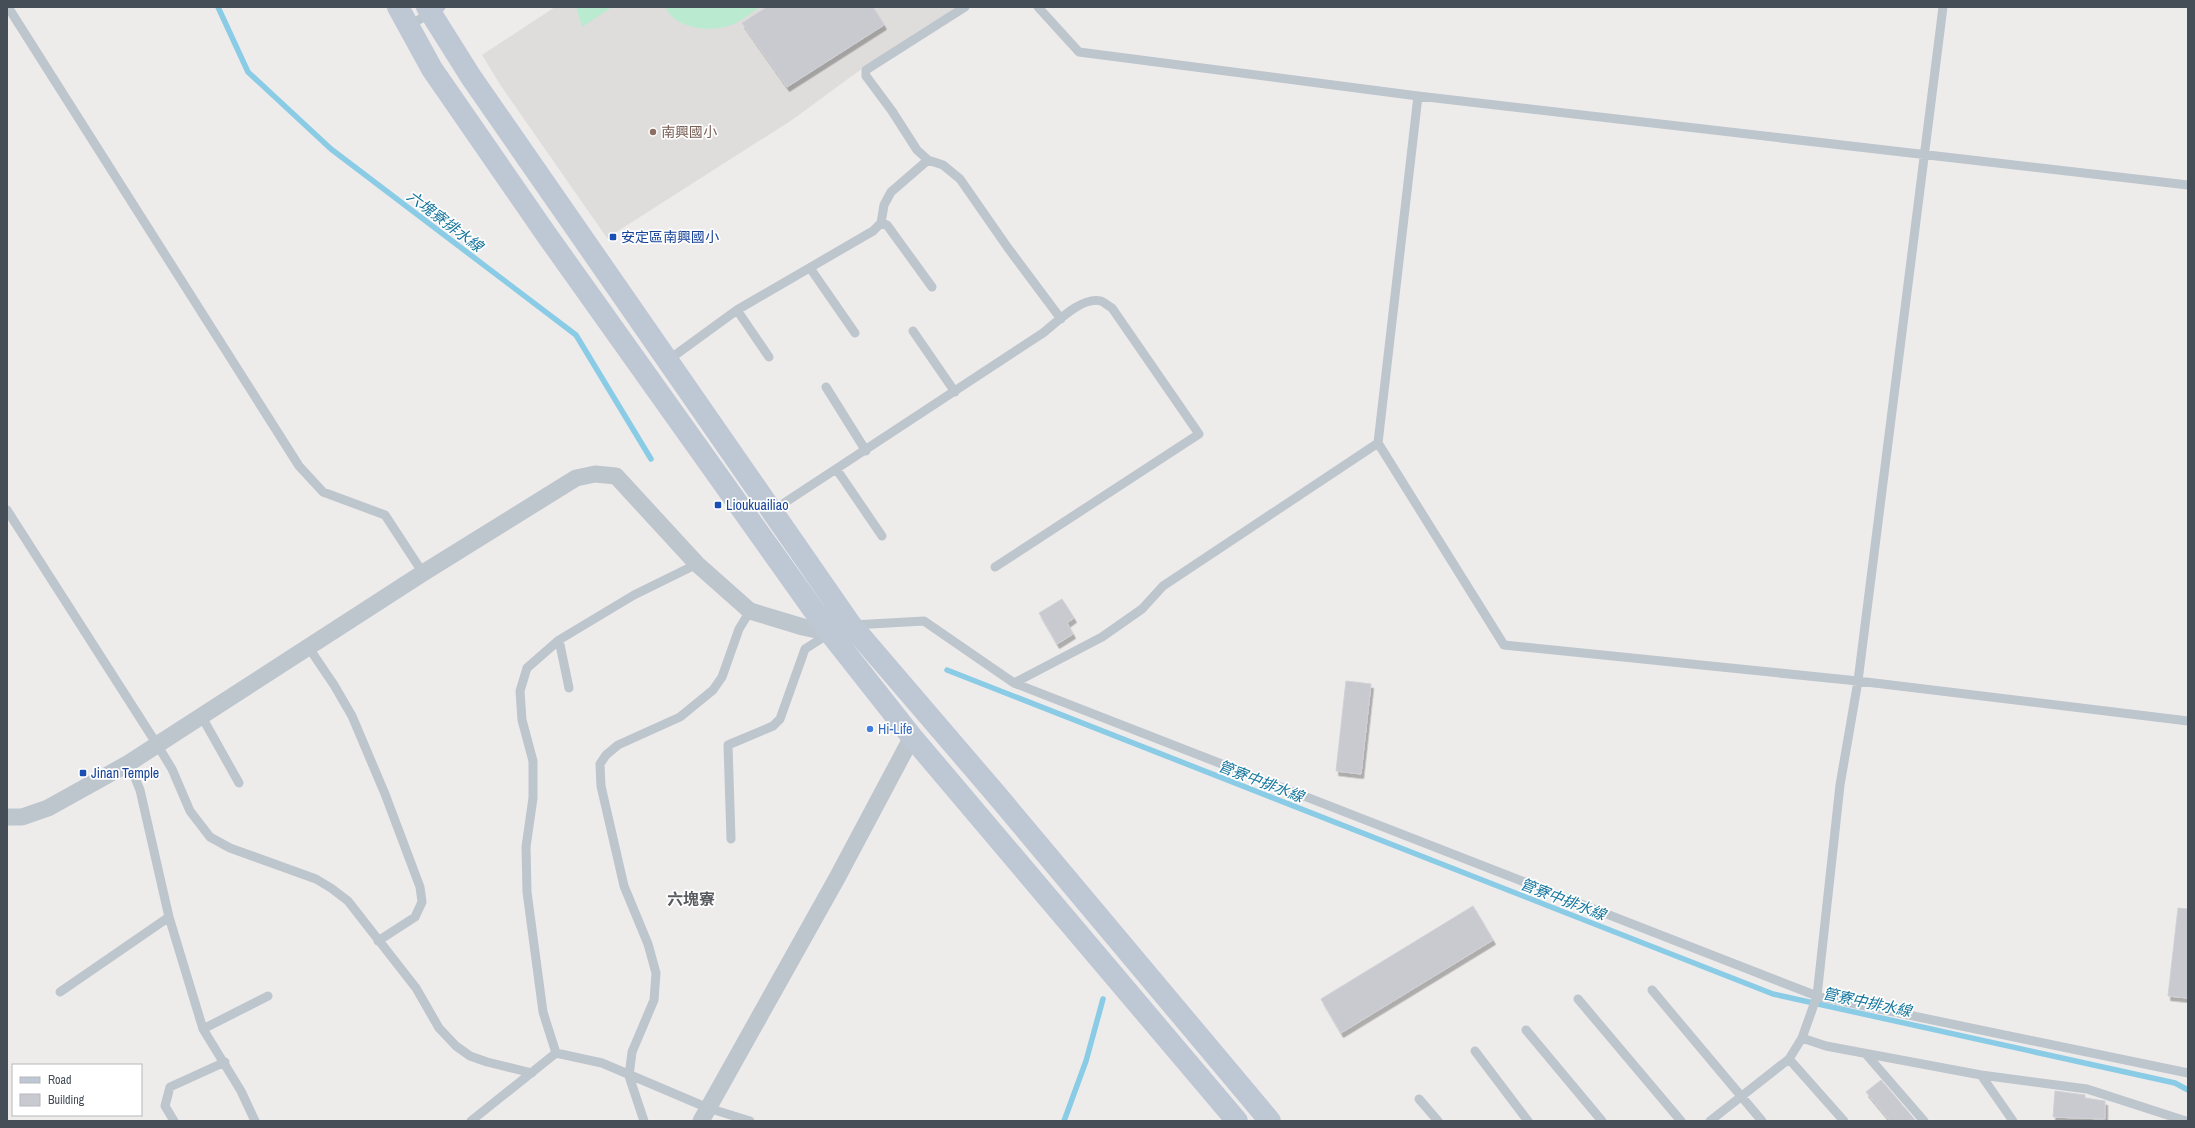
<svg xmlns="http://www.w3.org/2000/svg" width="2195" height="1128" font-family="'Archivo Narrow','Noto Sans TC',sans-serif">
<defs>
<filter id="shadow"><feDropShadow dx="2.5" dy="4.5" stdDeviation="0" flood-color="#0004"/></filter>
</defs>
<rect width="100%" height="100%" fill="#eeebeb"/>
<path fill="#dfdcdc" d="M555,7H959L856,73L792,120L607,238L501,86L482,55Z"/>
<path fill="#baebd1" d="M576,7H612L582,27Z
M665,7H760C752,12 743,20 734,24C713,33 676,30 665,7Z"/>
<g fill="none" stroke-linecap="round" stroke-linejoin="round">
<path stroke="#8acce6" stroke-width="5.5" d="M218,7L248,72L331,149L576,335L651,459
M947,670L1773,994L2175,1083L2188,1090
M1064,1121L1086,1061L1103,999"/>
</g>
<path fill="#c8cad0" stroke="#cfd1d7" filter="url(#shadow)" d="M767,7H873L884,25L787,87L742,23Z
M1062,599L1074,618L1067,623L1073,634L1057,644L1039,613Z
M1346,681L1371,684L1361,774L1336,771Z
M1473,906L1493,940L1341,1033L1321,999Z
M2178,908L2188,909V998L2168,996Z
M1881,1080L1916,1121H1890L1866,1092Z
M2055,1091L2085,1095V1098L2105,1101V1119L2053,1117Z"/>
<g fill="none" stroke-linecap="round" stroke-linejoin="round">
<path stroke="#bdc5cd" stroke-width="9" d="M8,7L299,466L323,492L385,515L423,573
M965,7L866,70V76L892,111L917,150L928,160L943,165L960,179L1008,248L1061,319
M1038,7L1079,52L1418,96L2188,185
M408,26L441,7
M1418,96L1378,443L1504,645L1858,681L2188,721
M881,223L887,225L932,287
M810,268L855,333
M737,310L769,357
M913,331L955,392
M667,361L737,310L873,231L881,223L884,205L891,192L928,160
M826,387L866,451
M837,470L882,536
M7,510L158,746L172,769L190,811L210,837L230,848L316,879L331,888L348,901L416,988L439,1028L456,1046L470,1056L487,1062L532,1073
M772,511L1043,333C1057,322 1082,296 1101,301C1104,302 1108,306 1112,308L1199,434L995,567
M697,564L634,595L559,640L527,668L520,691L522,720L533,761V798L526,847L527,892L543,1012L556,1053L602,1063L708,1108L750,1121
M853,625L924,621L1014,683L1817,996L2188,1073
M559,640L569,688
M309,648L334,685L352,716L385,794L420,887L422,902L415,917L378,941
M1014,683L1102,637L1142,609L1163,586L1378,443
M202,717L239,783
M129,763L140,790L169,917L203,1029L241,1091L255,1121
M731,839L728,745L773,726L780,719L805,649L830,633
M1652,990L1762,1121
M60,992L169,917
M1578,999L1681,1121
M203,1029L268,996
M1526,1030L1602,1121
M1802,1038L1826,1046L1981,1075L2087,1089L2186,1121
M1475,1051L1528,1121
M1866,1054L1924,1121
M1789,1059L1844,1121
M1981,1075L2013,1121
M1419,1099L1438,1121
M174,1121L165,1106L170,1087L225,1062
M471,1121L556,1053
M644,1121L629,1076L632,1052L654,1000L656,973L648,944L624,886L601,786L600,764L606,755L618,745L680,717L713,690L722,677L739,629L750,611
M1710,1121L1789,1059L1802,1038L1817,996L1840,785L1858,681L1943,7"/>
<path stroke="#bdc5cd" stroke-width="17" d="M7,817H22L48,808L129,763L423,573L576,478L595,474L616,476L697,564L750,611L803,627L830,633L836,631
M701,1121L837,878L912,737"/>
<path stroke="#bec7d4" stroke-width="22" d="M398,7L432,69L546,234L830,633L912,737L1237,1121
M427,7L471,77L851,625L995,793L1270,1121"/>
</g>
<circle fill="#8d6e63" stroke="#fff" stroke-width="1.5" cx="653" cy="132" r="4"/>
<g fill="#1a4fb4" stroke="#fff" stroke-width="1.5">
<rect x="609" y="233" width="8" height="8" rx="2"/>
<rect x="714" y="501" width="8" height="8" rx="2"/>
<rect x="79" y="769" width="8" height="8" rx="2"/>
</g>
<circle fill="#3f7fe0" stroke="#fff" stroke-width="1.5" cx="870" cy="729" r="4"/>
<g text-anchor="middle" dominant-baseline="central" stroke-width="3.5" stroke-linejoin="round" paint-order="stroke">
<g font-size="14" fill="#785e54" stroke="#fff" text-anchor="start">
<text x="661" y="132">南興國小</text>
</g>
<g font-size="14" fill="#164399" stroke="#fff" text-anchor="start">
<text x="621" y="237">安定區南興國小</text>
<text x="726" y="505">Lioukuailiao</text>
<text x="91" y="773">Jinan Temple</text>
</g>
<g font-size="14" fill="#366cbe" stroke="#fff" text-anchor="start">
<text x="878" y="729">Hi-Life</text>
</g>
<g font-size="15" font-style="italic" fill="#13759c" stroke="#fff">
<text transform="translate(445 221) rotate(37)">六塊寮排水線</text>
<text transform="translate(1261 781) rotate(21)">管寮中排水線</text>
<text transform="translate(1563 899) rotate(21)">管寮中排水線</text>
<text transform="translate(1867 1002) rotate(12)">管寮中排水線</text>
</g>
<g font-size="16" font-weight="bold" fill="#585b60" stroke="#fff">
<text x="691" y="899">六塊寮</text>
</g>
</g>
<rect width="2195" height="1128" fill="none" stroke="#454d57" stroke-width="16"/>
<rect x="12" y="1064" width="130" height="52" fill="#ffffff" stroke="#b5b8bc"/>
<rect x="20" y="1077" width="20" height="6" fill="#bec7d4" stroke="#b5b8bc"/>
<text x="48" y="1084" font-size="12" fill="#454d57">Road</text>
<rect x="20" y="1094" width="20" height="12" fill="#c8cad0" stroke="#b5b8bc"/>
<text x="48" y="1104" font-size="12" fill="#454d57">Building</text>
</svg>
